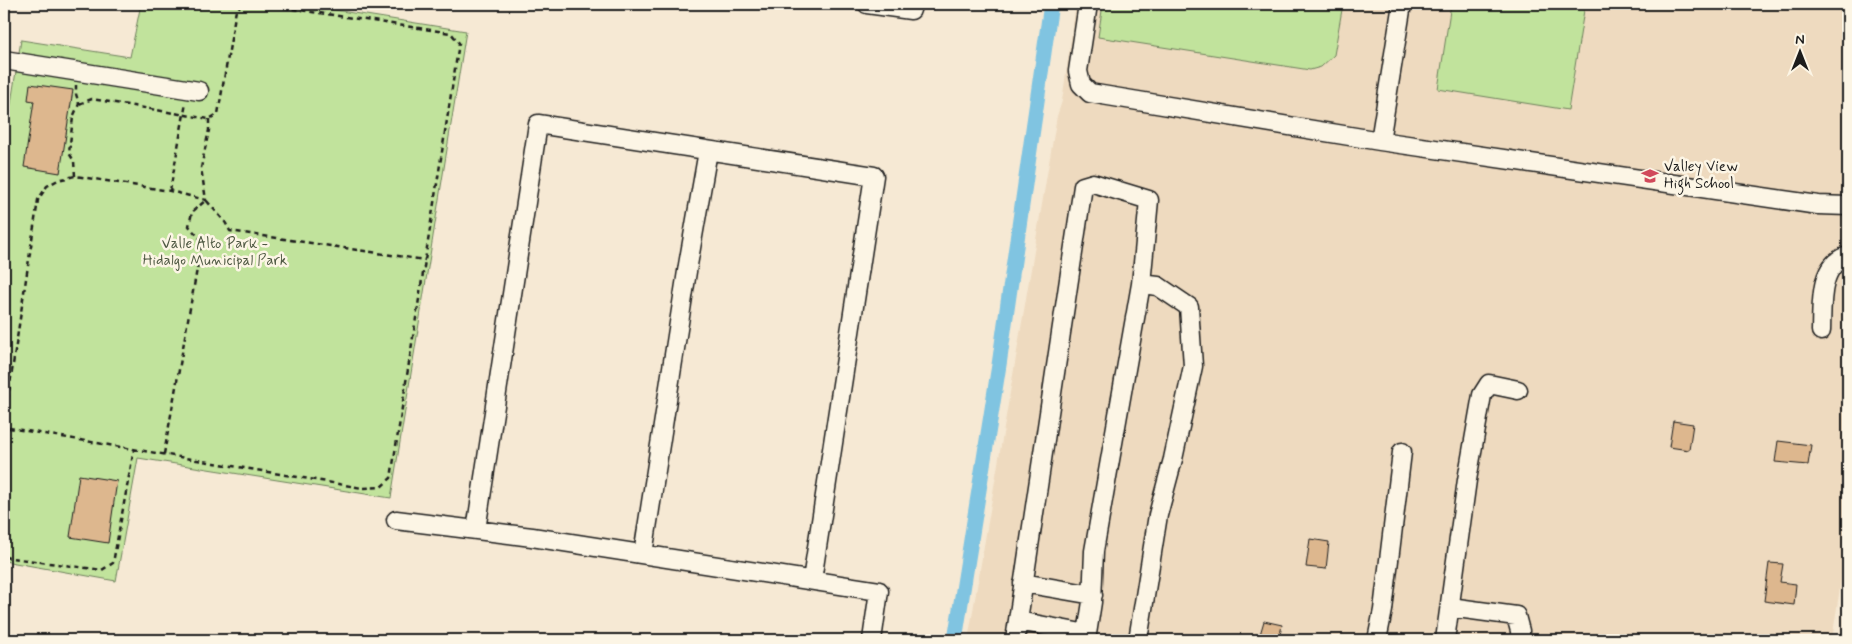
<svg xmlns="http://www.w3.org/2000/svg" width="1852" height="644" font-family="Mynerve,sans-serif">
<rect width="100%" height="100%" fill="#f6e9d4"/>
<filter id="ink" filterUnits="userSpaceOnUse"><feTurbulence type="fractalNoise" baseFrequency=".02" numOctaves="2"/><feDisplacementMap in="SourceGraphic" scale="10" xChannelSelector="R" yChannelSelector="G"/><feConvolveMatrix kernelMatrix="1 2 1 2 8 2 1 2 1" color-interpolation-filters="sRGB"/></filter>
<g filter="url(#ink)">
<path fill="#eedabf" d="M1076,4H1848V535L1832,640H968L1057,116L1062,101Z"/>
<path fill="#c1e39c" stroke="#6e805c" d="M141,4H297L466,31L391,498L138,458L116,581L4,561V147L21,40L130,57Z
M1103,4H1343L1334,55L1321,67L1310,70L1098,37Z
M1451,4H1585L1568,110L1438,89Z"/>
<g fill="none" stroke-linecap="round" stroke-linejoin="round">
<path stroke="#80c4e1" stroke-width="15" d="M955,640L999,365L1051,4"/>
</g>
<path fill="#ddb78e" stroke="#1c1c1c" d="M30,84L73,90L60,173L24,167L34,101L28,100Z
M1673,421L1693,424L1689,450L1669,447Z
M1778,441L1811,445L1808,465L1775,462Z
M79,475L117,481L108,543L70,537Z
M1310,539L1329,542L1326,569L1306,567Z
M1769,563L1783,564L1780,582L1796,584L1794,605L1764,601Z
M1264,621L1282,625L1279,640L1259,638Z"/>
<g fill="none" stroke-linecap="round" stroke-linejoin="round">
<g stroke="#1c1c1c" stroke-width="21">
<path id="minor" d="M867,4L911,10L912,4
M1088,4L1078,71L1081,84L1090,93L1380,141L1818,205L1848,206
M4,60L199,91
M1380,141L1402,4
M1821,331C1822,307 1818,264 1848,256
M396,520L532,537L879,591L872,640
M476,530L538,124L874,176L812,580
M643,554L688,265L708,151
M1023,583L1093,595
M1450,607L1516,616L1520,631V640
M1018,621L1087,634
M1015,640L1083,186L1093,183L1149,200L1141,284L1158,286L1189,307L1193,366L1173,459L1158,515L1138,640
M1086,640L1092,602L1094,551L1141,284
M1377,640L1383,610L1402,452
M1445,640L1467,480L1482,395L1489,384L1518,390"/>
</g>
<path stroke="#1c1c1c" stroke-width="2.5" stroke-dasharray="5 4" stroke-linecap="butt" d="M79,104L92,99L209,119L218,114L236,10L242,4
M209,119V130L201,168L206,200L170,191L75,176L58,180L47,186L38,200L4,424L9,428L362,488L381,487L391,478L459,43L451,33L260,4
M75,176L74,161L69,153L73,117L79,104L76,94V85
M170,191L186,103
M164,454L202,241L189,226L192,212L206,200L225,222L230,231L425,260
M4,557L102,570L113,563L134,449"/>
<use href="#minor" stroke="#fcf5e5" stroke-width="18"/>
</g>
</g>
<defs>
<g id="school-bare" transform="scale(1.35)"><path d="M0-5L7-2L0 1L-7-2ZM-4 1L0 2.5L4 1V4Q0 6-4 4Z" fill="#d1495b" stroke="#fcf5e5" stroke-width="2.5" paint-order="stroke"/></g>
</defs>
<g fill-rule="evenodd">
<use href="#school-bare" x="1650" y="176"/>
</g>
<g text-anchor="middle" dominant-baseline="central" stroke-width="5" stroke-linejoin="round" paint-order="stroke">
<g font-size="15" fill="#1c1c1c" stroke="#fcf5e5" text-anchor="start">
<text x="1664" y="167">Valley View<tspan x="1664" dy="17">High School</tspan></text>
</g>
<g font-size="15" fill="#4e5842" stroke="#fcf5e5">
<text x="215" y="244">Valle Alto Park -<tspan x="215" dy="17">Hidalgo Municipal Park</tspan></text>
</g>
</g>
<rect width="1852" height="644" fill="none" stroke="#fcf5e5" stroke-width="20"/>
<rect x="10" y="10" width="1832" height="624" fill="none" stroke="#1c1c1c" stroke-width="2" filter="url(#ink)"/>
<g transform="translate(1800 52)" stroke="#fcf5e5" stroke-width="4" paint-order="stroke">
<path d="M0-4L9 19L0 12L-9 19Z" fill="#1c1c1c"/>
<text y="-8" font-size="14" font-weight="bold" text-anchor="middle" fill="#1c1c1c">N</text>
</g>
</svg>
